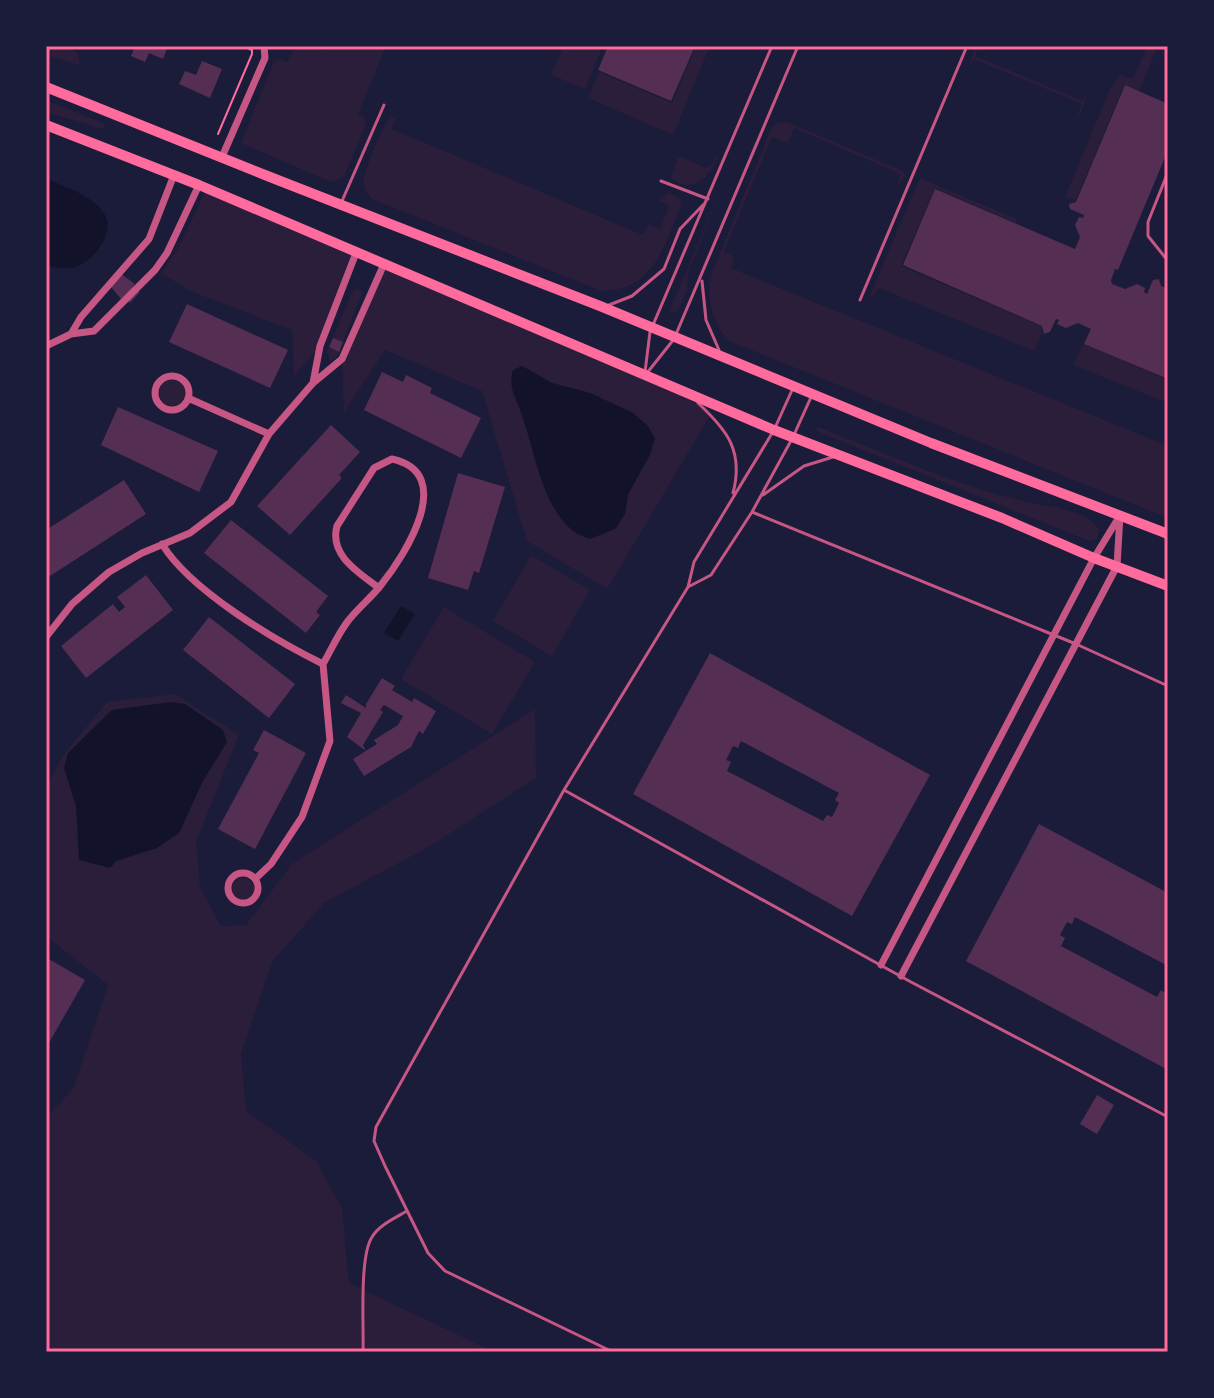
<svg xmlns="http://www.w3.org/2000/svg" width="1214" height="1398" font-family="Arial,sans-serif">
<rect width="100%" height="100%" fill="#1b1b3a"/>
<path fill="#2a1e3b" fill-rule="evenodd" d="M46,46H65L78,53L80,65L46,55Z
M294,46H311L321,50L323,46H386L358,114L364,117L366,124L344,177L331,182L241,143L274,62L280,59L288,62Z
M564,46H603L585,89L551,75Z
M696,46H710L673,135L588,98L599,72L672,103Z
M976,46H979L975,56L1083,101L1089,91L1080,115L1078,114L1082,104L974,59L968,69Z
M1147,46H1158L1139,91L1124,85L1076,200L1065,197L1110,89L1120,75L1133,79Z
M46,100L105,124L103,129L46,112Z
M391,116L395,119L392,129L643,235L649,224L660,229L669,206L659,201L668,193L679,198L682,204C664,245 655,290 602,291L372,199C368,194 363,190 364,182C364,168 383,126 391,116Z
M787,122L903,171L905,175L898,185L900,174L795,128L787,143L772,137L724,251L734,257L731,268L1168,446V518L731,342C712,324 706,301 711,275L772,127L778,123Z
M716,155L718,156C711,176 692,196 671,178L677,159L681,157L706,168L712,165Z
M733,161L688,273L687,290L678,310L672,313L670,310Z
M922,179L1017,219L1016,223L935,188L901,266L1041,326L1042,333L1034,351L879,288L871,298L870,295L918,182Z
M207,188L356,253L320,346L294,376L292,330L190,291L161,273L177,250Z
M384,264L690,395L711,414L607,589L527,541L482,391L385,350L344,412L342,359ZM522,366L552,383L590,393L633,413L647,425L650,455L628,494L625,514L615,529L574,531C537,484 533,440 511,387Z
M357,288L362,292L360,299L337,357L330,361L327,352L352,292Z
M1083,344L1168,380V403L1073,365Z
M159 393a13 13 0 1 1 26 0a13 13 0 1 1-26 0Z
M818,427C888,454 959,487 1032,503C1052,507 1088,511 1099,529L1097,539L1089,541L816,431Z
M531,555L590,590L552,656L493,621Z
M444,607L535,662L492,734L401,679Z
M175,694L239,735L196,842L200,887L221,926L246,925L292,864L535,709L536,778L427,848L325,902L272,962L241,1054L246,1111L316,1161L342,1208L349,1283L494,1352H46V1117L73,1089L108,985L46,936V787L64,754L107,702Z
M232 889a11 11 0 1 1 22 0a11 11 0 1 1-22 0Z"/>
<path fill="#12122b" d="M46,178C66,188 93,195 105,215C116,234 90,266 71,268C63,269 54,267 46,265Z
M522,366L552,383L590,393L633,413L647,425L655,438L650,455L628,494L625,514L615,529L590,539C585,537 578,535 573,531C542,505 535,454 523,417C518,401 507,387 513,370Z
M401,606L415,614L398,641L384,633Z
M171,702L185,704L223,730L227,742L203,781L179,833L157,848L116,861L110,868L79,860L76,806L64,768L68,753L112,710Z"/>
<path fill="#542f53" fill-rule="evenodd" d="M135,46H168L163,59L149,53L145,62L131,56Z
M608,46H695L671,101L598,70Z
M202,61L222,69L210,98L179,84L185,71L196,75Z
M1125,85L1168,104V150L1118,270L1115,269L1111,280L1112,284L1125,289L1137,284L1145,288L1144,292L1147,294L1153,280L1159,279L1161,286L1168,289V379L1084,344L1091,329L1078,323L1066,328L1057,324L1059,320L1056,319L1050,332L1044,334L1042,326L903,265L935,189L1075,249L1080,237L1075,225L1079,217L1083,218L1084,215L1070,209L1069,204L1076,202Z
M117,271L135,284L133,286L140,292L130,303L123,297L121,299L107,282Z
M187,304L288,350L270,388L169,342Z
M333,338L343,342L339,352L329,347Z
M382,372L403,382L406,375L432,388L430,393L481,418L461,458L364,410Z
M118,407L218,451L199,492L101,445Z
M331,425L360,452L339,475L342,478L290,535L257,506Z
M458,473L505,487L479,573L474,571L468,590L428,578Z
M124,480L146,514L50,576L46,570V530Z
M231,520L328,596L316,612L320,615L306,633L204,553Z
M146,575L173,610L86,678L61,646L113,604L119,612L125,607L117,597Z
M209,617L295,684L269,718L183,650Z
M710,653L930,775L852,916L633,794ZM741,741L839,793L835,800L839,803L832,817L827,815L823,821L727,771L731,762L726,760L733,746L738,748Z
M382,678L395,686L392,690L412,702L414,698L436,711L423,734L419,731L411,747L364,776L353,759L377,744L374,740L398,725L403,716L384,705L380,710L383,712L363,745L366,751L347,737L361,713L341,703L346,695L366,708V704Z
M264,730L306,753L255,849L218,829L259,753L253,750Z
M1039,824L1168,893V966L1075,917L1072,924L1067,922L1060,935L1065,938L1061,946L1157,997L1161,990L1165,993L1168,988V1070L966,961Z
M47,958L85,980L46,1048V960Z
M1097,1095L1114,1105L1097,1134L1080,1124Z"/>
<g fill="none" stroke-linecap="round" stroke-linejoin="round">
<path stroke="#ff6b9d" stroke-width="2" d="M218,134L252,54V50L243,46"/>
<path stroke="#c65784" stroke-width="3" d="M1168,172L1148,222V236L1168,261
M661,181L708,199
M342,201L384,105
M702,281L706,320L719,350
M860,300L967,46
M609,305L632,296L664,269L680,229L704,204
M653,325L772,46
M645,372L650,332
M647,373L674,339L798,46
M698,403C727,430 744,451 733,493
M763,495L804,466L833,457
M752,512L1076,644L1168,686
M688,587L711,575L752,512L793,437L812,395
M564,790L911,982L1168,1117
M363,1352C364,1327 359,1257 372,1237C379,1225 395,1218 407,1211
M613,1352L445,1271L428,1253L385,1166L374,1141L376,1127L564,790L688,587L694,562L774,430L793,388"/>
<path stroke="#c65784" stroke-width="7" d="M222,157L265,58L264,46
M71,334L81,317L149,239L174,175
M46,346L71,334L94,331L155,270L167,253L199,185
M155 393a17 17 0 1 1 34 0a17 17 0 1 1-34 0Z
M313,383L320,346L356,253
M188,398L269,434
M162,544C190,590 274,640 323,664
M46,637L72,604L109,572L142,553L190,533L231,502L269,434L313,383L342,359L384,264
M323,664C331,650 338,634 348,621C358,608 371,598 381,585C406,554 457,473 392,459L374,468L337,526C329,555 358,572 379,588
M228 888a15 15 0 1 1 30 0a15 15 0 1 1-30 0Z
M255,879L271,864L302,817L330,741L323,664
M881,965L1094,558L1119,517
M901,976L1117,566L1120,515"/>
<path stroke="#ff6b9d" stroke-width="10" d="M46,87L270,177L600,306L931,443L1168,534
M46,125L199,185L774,430L1002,518L1094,558L1168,586"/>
</g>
<rect width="1214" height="1398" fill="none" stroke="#1b1b3a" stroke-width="96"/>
<rect x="48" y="48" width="1118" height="1302" fill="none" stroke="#ff6b9d" stroke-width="3"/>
</svg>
